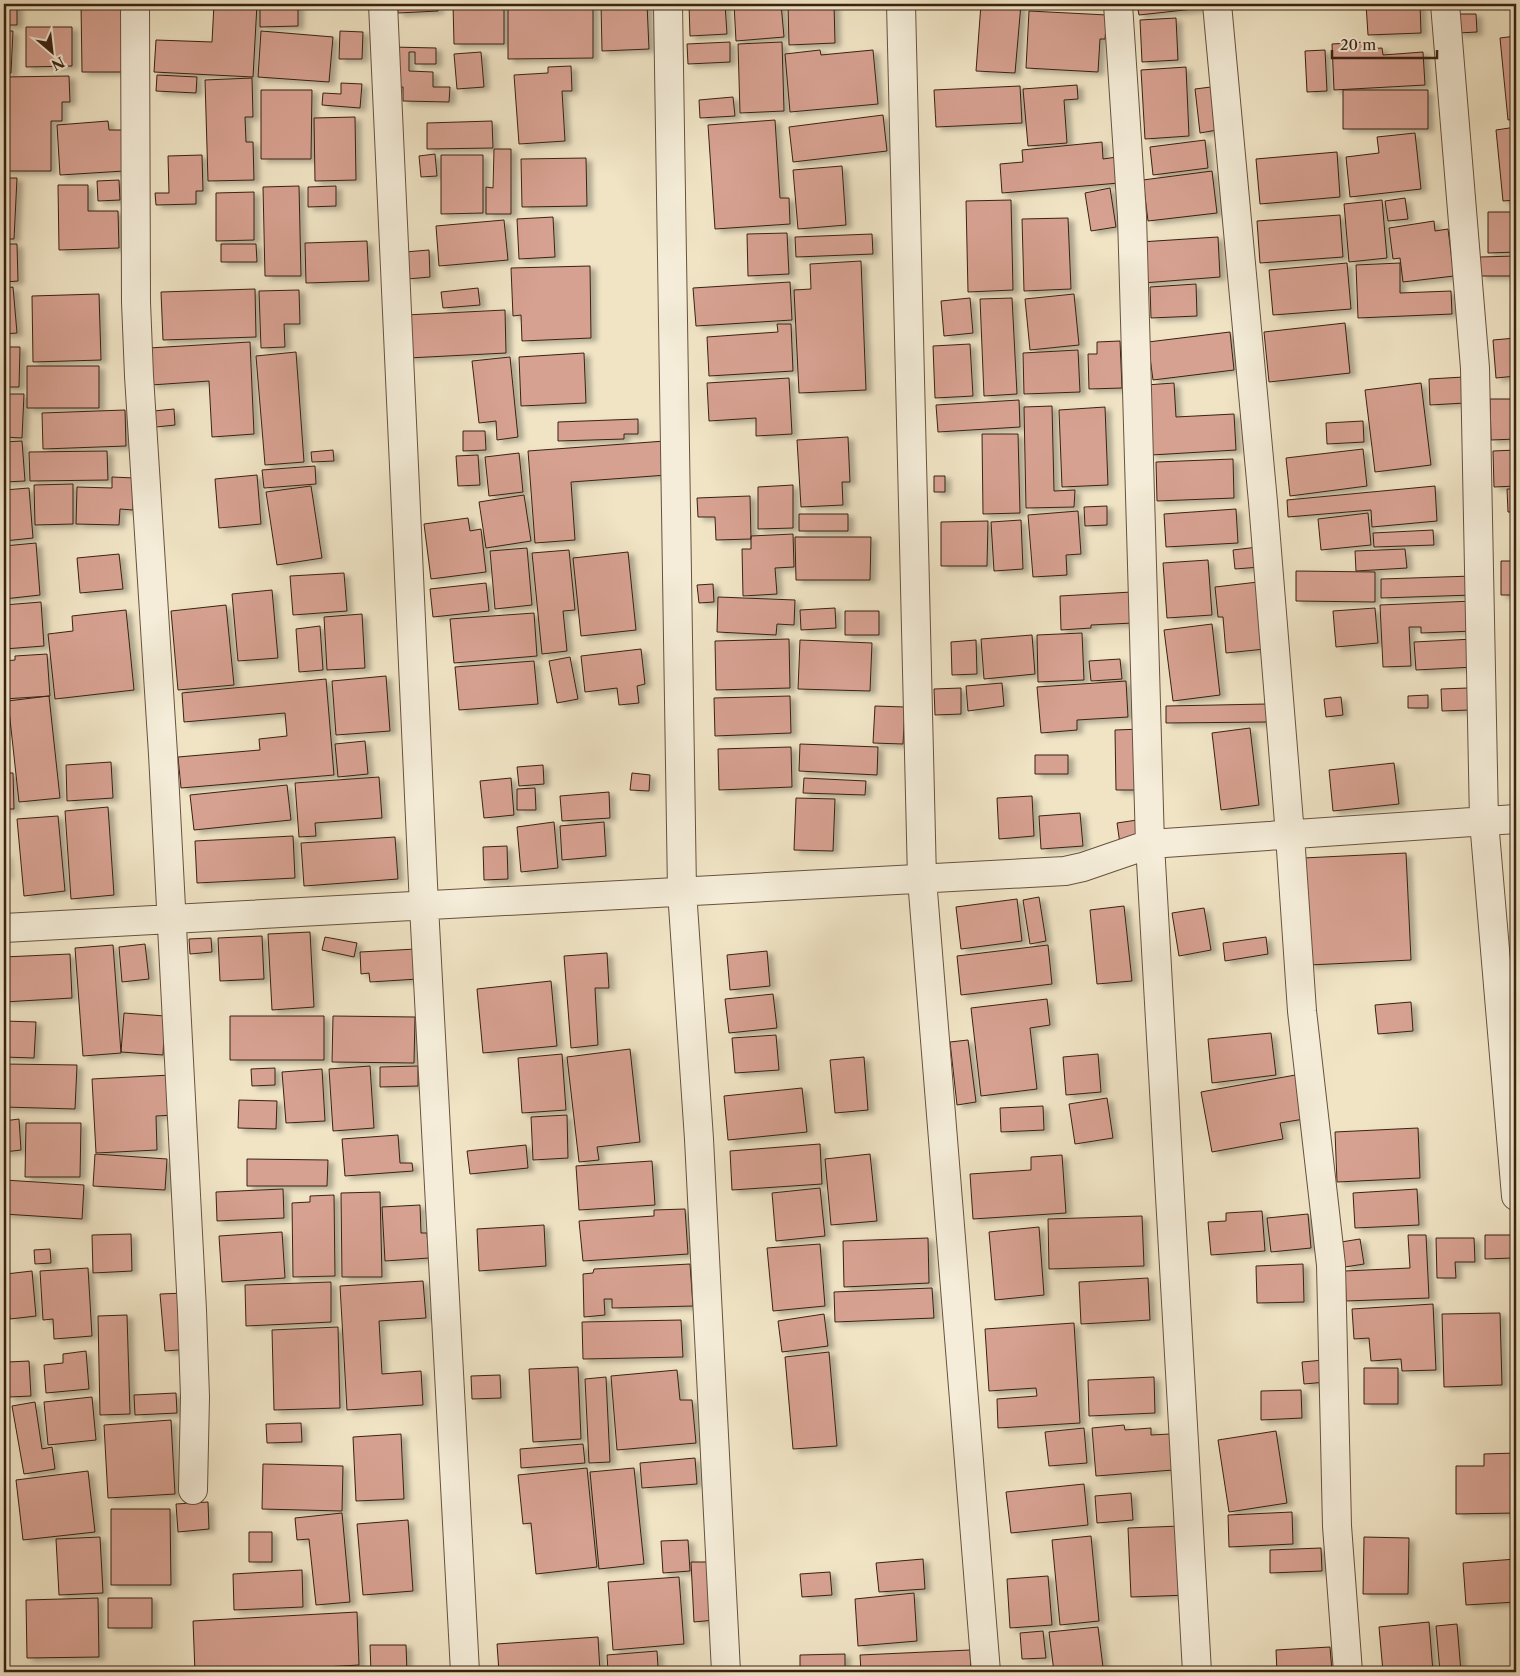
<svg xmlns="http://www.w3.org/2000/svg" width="1520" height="1676" font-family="'Libre Caslon Text',serif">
<defs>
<filter id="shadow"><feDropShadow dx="5.5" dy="3" stdDeviation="2.5" flood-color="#0004"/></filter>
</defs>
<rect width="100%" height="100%" fill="#f0e4c5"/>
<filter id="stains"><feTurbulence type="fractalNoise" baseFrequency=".004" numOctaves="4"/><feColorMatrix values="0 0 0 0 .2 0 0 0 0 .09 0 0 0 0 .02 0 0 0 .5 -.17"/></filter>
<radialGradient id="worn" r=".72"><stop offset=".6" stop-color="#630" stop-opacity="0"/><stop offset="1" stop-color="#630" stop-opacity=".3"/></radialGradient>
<path fill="#d7a191" stroke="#392212" filter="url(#shadow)" d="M4,4H17V25H4Z
M81,4H124V72H82Z
M214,4H257L253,77L154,72L156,40L212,42Z
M260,4H298V26L260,27Z
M397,4H438V11L398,13Z
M453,4H504V44H454Z
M508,4H593V58L508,59Z
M601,4H647L649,49L602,51Z
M689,4H725L727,34L690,36Z
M734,4H781L784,37L736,41Z
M788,4H834L835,43L789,45Z
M981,4H1021L1015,73L976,71Z
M1137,4H1203V8L1139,15Z
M1366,4H1420L1421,33L1368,35Z
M1029,11L1107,15L1105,39H1100L1098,72L1026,68Z
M1457,14H1476L1477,32L1458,33Z
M1176,18L1178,60L1142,62L1140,20Z
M26,27H72V66L26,67Z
M4,31H13L11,73H4Z
M261,31L333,37L329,82L258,77Z
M340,31L363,32L362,59H339Z
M1516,36V119L1508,120L1500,38Z
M730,42V62L688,64L687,44Z
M782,42L784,111L740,113L738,44Z
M1366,42L1367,49L1382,48L1383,55L1423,52L1425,85L1334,90L1332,44Z
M391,47L436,48V64H415V52H409V71L433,72V87H450L449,102L403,101V87H390Z
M820,50L821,55L873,50L878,104L790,112L785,54Z
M1325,50L1327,91L1307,92L1305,51Z
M481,52L484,87L457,89L454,54Z
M571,66L572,91H562L565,141L519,144L514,75L548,73V67Z
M1186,67L1189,136L1145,139L1141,70Z
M157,75L197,77L196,93L156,91Z
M69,76L70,102H62V121H51V171H4V77Z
M252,78L253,117H245L246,142H253L254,180L208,181L205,80Z
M341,83L362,84L360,108L322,105L323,93L341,94Z
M1077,85L1078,99L1064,100L1067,143L1028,146L1023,89Z
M1020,86L1022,123L936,127L934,90Z
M1211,87L1217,130L1200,133L1195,89Z
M261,90H312L311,159H261Z
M1343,90H1428V129H1343Z
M733,97L735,116L700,118L699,100Z
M883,115L887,151L793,162L789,127Z
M355,117L356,180L315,181L314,118Z
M775,120L780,198H789L790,224L715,229L708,125Z
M108,121L109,130H122L124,171L60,175L57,125Z
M492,121L493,148L427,149V123Z
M1516,127V200L1503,201L1496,130Z
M1415,133L1421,189L1350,197L1346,157L1379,153L1377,137Z
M1205,140L1208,168L1153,175L1150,147Z
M1102,142L1103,159L1117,157L1119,183L1002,193L1000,164L1023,162L1022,150Z
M494,149H511V214H486V187L493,188Z
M1337,152L1340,197L1260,204L1256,159Z
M435,154L437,176L421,177L419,156Z
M202,155L203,191H196V204L156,205L155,193H169L168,156Z
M441,155H483V213L441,214Z
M586,158L587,206L522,207L521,159Z
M842,166L846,225L798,229L793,170Z
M1212,171L1217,213L1148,221L1143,180Z
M4,178H17L14,239H4Z
M119,180L120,200L98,201L97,181Z
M58,185H88V211H118L119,248L59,250Z
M299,186L301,276H265L263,187Z
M336,186V206L308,207V187Z
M1110,188L1116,227L1091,231L1085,193Z
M254,192V240L216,241V193Z
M1405,198L1408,219L1388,221L1385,201Z
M1011,200L1013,290L968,292L966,201Z
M1382,200L1387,258L1349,262L1344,204Z
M1488,212H1516V252L1488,253Z
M1340,215L1343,257L1260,263L1257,221Z
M553,217L555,257L519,259L517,219Z
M1068,218L1071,289L1024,291L1022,219Z
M504,220L508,260L439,266L436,226Z
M1434,221L1435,231L1448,229L1454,276L1403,282L1400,258L1393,259L1389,228Z
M787,233L789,274L748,276L747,234Z
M872,234L873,254L796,257L795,237Z
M1218,237L1220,277L1143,283L1140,242Z
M367,241L369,281L306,283L305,243Z
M4,244H17L18,281L4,282Z
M221,244H256L257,262H221Z
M429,250L430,277L407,279L405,252Z
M1516,256V276H1480V257Z
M861,261L866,390L799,393L794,290L811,289L810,264Z
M1347,263L1351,309L1273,315L1269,270Z
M1400,263V293L1451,291L1452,314L1358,318L1356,265Z
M590,266L591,338L522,341L521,315L513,316L511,268Z
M790,282L792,320L696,326L693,288Z
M1196,284L1197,316L1151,318L1150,287Z
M13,287L17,333L4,334V288Z
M478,288L480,305L443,308L441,292Z
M255,289L256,337L163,340L161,292Z
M299,290L300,324H284L285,347L261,348L259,291Z
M99,294L101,360L33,362L32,296Z
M1074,294L1079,345L1030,350L1025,299Z
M970,298L973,333L944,336L941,301Z
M1012,298L1017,394L984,396L980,299Z
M505,310L506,353L408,358L406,315Z
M1345,323L1350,373L1269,382L1264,332Z
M777,324H791L793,371L709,376L707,337L778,332Z
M1230,332L1234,370L1153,380L1148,342Z
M1516,338V376L1496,378L1493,340Z
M1120,341L1122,388L1089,389L1088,354H1097V342Z
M250,342L254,434L212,437L209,381L151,385L149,348Z
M970,344L973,396L935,398L933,346Z
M4,347H20L19,387H4Z
M1078,350L1080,392L1024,394L1023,353Z
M296,352L304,462L265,465L256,356Z
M584,353L586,403L521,406L519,357Z
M510,357L518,437L497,440L496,421L479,423L472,361Z
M27,366H99V408H27Z
M1464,377L1465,403L1430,405L1429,379Z
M789,378L792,434L756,436V418L709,421L707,383Z
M1174,383L1176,417L1234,414L1236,450L1151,455L1146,385Z
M1421,383L1431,465L1375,472L1365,390Z
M4,394H24L22,438L4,437Z
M1490,399H1516V439L1491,440Z
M1019,400L1020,427L938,432L936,405Z
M1052,406L1054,491L1075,490L1074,507L1026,508L1024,407Z
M1105,407L1108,485L1062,487L1059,410Z
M174,409L175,425L156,427L154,411Z
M125,410L126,446L43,449L42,413Z
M638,419V434H624V439L558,441V422Z
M1363,421L1364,442L1327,444L1326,423Z
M463,431H485L486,450L463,451Z
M982,434H1018L1020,513L983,514Z
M848,437L850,482H842L843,505L801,507L797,440Z
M22,441L25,481L4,482V442Z
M665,441L667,475L571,482L575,540L535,543L528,451Z
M1363,449L1367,486L1290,496L1286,458Z
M333,450L334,461L312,462L311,452Z
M1516,450V486L1494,487L1493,451Z
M107,451L108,480L30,481L29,452Z
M519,453L523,492L489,496L485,457Z
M478,455L480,485L458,486L456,456Z
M1233,459L1234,498L1157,501L1156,462Z
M315,466L316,484L264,488L262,470Z
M257,475L261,524L219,528L215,479Z
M934,476H945V492H934Z
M112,477L134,478L133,510L120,509L119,525L76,524L77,487L112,488Z
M73,484V524L35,525L34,485Z
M793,485V528L758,529V487Z
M311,486L322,558L277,565L266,492Z
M1435,486L1437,521L1372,527L1371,510L1288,517L1287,500Z
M29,488L33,538L4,541V490Z
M1507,489H1516V512H1508Z
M524,495L531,541L486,548L479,502Z
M750,496L751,539L716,540L715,517H698L697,498Z
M1107,506V525L1085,526L1084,507Z
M1236,509L1238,543L1166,547L1164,514Z
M1078,511L1081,554L1066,555L1067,575L1033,577L1028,515Z
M1368,513L1371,545L1321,550L1318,519Z
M799,514H848V531H799Z
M468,518L470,531L481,529L486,572L431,579L424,524Z
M1021,520L1023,569L994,571L991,522Z
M988,521L987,566H941V522Z
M1433,530L1434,545L1374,547L1373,533Z
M793,534L794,567L775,568L777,594L743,596L742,549H751V536Z
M795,537H871L870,580H796Z
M36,543L40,595L4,599V546Z
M1258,547L1260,567L1235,569L1233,550Z
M527,548L532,605L495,609L490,551Z
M1405,549L1407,568L1356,571L1355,551Z
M569,550L575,610L563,611L567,651L542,654L532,553Z
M628,552L636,630L581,636L573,558Z
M119,554L123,589L80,593L77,558Z
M1208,560L1212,615L1167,618L1163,563Z
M1501,561H1516V595H1501Z
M1296,571L1375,572V602L1296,601Z
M344,573L347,611L293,615L290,576Z
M1473,576V595L1381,598V579Z
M1258,582L1265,649L1226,653L1223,617H1218L1215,587Z
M486,583L489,611L433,617L430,589Z
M713,584L714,602L699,603L697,585Z
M272,590L278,658L238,661L232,594Z
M1132,592L1133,623L1091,625V628L1061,630L1060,596Z
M718,597L795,600L794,625L777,624L776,635L717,632Z
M1473,601L1474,631L1421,633V627H1409L1411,666L1383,667L1380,605Z
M41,602L44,646L4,649V605Z
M226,605L234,685L178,690L171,611Z
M835,608L836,628L801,630L800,610Z
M1375,608L1378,643L1336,647L1333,611Z
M126,610L134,690L55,699L48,634L73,631L72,616Z
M845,611H879V635H845Z
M534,613L537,656L454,663L450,619Z
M362,614L365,668L327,670L324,617Z
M1212,624L1220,695L1173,701L1164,630Z
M320,626L323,670L299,672L296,629Z
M1082,633L1084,680L1038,682L1037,635Z
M1032,635L1035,674L984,679L981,639Z
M789,639L790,688L716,690L715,641Z
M1474,639L1475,667L1416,670L1414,642Z
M800,640L872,643L870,691L798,689Z
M976,640L977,674L952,675L951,642Z
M641,649L645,684L637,686L639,703L619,705L617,688L585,692L581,656Z
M47,654L50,696L4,699V661L15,660V656Z
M570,657L578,699L557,703L549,661Z
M1120,659L1122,679L1091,681L1089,661Z
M534,661L538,704L459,710L455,667Z
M386,676L390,731L336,735L332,681Z
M326,679L334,775L181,788L178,757L260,750L259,739L287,736L285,713L184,722L182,693Z
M1126,681L1128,717L1077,720V730L1041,733L1037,687Z
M1002,683L1004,706L968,711L966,686Z
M961,688V714L935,715L934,689Z
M1468,688L1469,710L1442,711L1441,689Z
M1428,695V708H1408V696Z
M49,696L60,798L19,802L8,701Z
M790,696L791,733L715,736L714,698Z
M1341,697L1343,715L1326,717L1324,699Z
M1267,704V722L1166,723V706Z
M875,706L905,707L903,744L873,743Z
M1250,728L1259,805L1221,810L1212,733Z
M1142,729L1144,790H1116L1115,730Z
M365,741L368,774L338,777L335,744Z
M800,744L878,747L877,775L799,771Z
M791,747L792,787L719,790L718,749Z
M1035,755H1068V774H1035Z
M111,762L113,798L67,801L66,765Z
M1394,763L1399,804L1333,811L1329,770Z
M543,765L544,784L519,786L517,767Z
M4,773H13L14,809H4Z
M632,773L650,775L649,791L630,790Z
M379,777L382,818L315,823L316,836L299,837L295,783Z
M511,778L514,815L484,818L480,781Z
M804,778L866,781L865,795L803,793Z
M287,785L291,820L194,830L190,795Z
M535,788L536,810H517V789Z
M609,792L610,818L562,821L560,796Z
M1032,796L1034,836L999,839L997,798Z
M796,798L835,799L833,851L794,850Z
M108,807L114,895L71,899L65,811Z
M1080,813L1083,846L1041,849L1039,816Z
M58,816L65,891L24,896L17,819Z
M1144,819L1148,840L1120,844L1117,823Z
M554,822L558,868L521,872L517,827Z
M604,822L606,856L562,860L560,826Z
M293,836L295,878L197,883L195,841Z
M395,837L398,879L304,886L301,843Z
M507,846L508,879L484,880L483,847Z
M1406,853L1411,960L1309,965L1303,858Z
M4,855H6L7,876H4Z
M1039,897L1046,941L1030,944L1023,900Z
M1017,899L1022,941L961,949L956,907Z
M1124,906L1132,981L1097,984L1090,910Z
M1204,908L1211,950L1179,956L1172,913Z
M310,932L314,1007L272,1010L268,934Z
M262,936L264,979L220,981L218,938Z
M325,937L357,943L354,957L322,950Z
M1266,937L1268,954L1225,961L1223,943Z
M211,938L212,952L190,954L189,939Z
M145,944L149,979L122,982L119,947Z
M113,945L121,1053L83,1056L75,948Z
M1048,945L1052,984L961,995L957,956Z
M416,949L418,979L370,982L369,973L361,974L360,952Z
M767,951L770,986L730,990L727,955Z
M607,953L609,988H595L598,1045L571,1048L564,956Z
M70,954L72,998L4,1002V957Z
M551,981L557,1046L483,1053L477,989Z
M773,994L777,1028L729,1033L725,999Z
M1047,999L1050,1025L1030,1028L1037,1089L981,1096L971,1008Z
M1411,1002L1413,1031L1378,1034L1375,1005Z
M124,1013L165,1016L163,1055L121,1052Z
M230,1016H324V1060H230Z
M333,1016L415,1017L414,1063L332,1062Z
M4,1021L36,1022L34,1058L4,1057Z
M1271,1033L1276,1075L1212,1083L1208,1039Z
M776,1035L779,1070L735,1073L732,1038Z
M968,1040L976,1102L957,1105L950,1042Z
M630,1049L640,1142L597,1147L599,1160L579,1162L567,1057Z
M562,1054L566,1110L522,1113L518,1058Z
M1098,1054L1101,1092L1066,1095L1063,1057Z
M864,1057L868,1110L835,1113L830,1060Z
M4,1064L77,1065L75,1109L4,1107Z
M370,1066L374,1128L333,1131L329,1069Z
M418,1066V1086L380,1087V1067Z
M275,1068V1085L252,1086L251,1069Z
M322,1069L325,1121L286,1123L282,1072Z
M1301,1074L1310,1118L1280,1123L1283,1139L1212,1152L1201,1092Z
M171,1075L174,1115L156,1116L157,1150L96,1153L92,1079Z
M802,1088L807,1132L728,1140L724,1096Z
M1107,1098L1113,1138L1075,1144L1069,1104Z
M239,1100L277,1101L276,1129L238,1128Z
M1043,1106L1044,1130L1001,1132L1000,1108Z
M567,1115L568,1158L533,1160L531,1117Z
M19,1119L21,1150L4,1152V1121Z
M26,1123H81L80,1177H25Z
M1418,1128L1420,1178L1337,1182L1335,1132Z
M398,1135L400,1163H412L413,1171L345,1176L342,1139Z
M820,1144L822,1184L732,1190L730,1151Z
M526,1145L528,1168L470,1174L467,1151Z
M95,1154L167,1159L165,1190L93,1186Z
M870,1154L877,1221L831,1225L825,1159Z
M1062,1155L1066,1213L973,1219L970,1174L1031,1170V1157Z
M247,1159L328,1160L327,1186H247Z
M652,1161L655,1205L579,1210L576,1166Z
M4,1180L84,1185L82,1219L4,1214Z
M820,1188L825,1236L776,1241L772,1193Z
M283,1189L284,1218L217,1221L216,1192Z
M1417,1189L1419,1225L1355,1228L1353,1193Z
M380,1192L382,1277H342L341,1193Z
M334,1195L335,1276L293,1277L292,1203L310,1202V1196Z
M420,1205L421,1233H427L429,1258L385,1261L382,1207Z
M685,1209L688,1254L583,1261L579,1221L654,1216V1210Z
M1262,1211L1265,1251L1211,1255L1208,1222L1226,1221V1213Z
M1308,1214L1311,1248L1271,1252L1267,1218Z
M1142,1216L1144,1266L1049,1269L1048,1219Z
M544,1225L546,1266L479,1271L477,1229Z
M1039,1227L1044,1295L995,1300L989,1232Z
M282,1232L285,1278L222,1282L219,1236Z
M131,1234L132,1271L93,1273L92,1235Z
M1408,1235H1426L1429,1298L1346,1301L1345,1271L1410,1268Z
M1485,1235H1511L1512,1258L1485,1259Z
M928,1238L929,1283L844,1287L843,1241Z
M1436,1238H1474L1475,1262H1455L1456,1278H1437Z
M1360,1239L1364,1264L1345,1267L1341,1242Z
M820,1244L825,1306L773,1311L767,1248Z
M50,1249L51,1263L35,1264L34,1250Z
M690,1264L693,1306L612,1308V1299H604L605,1315L584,1317L583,1274L593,1273L594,1269Z
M1303,1264L1304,1302L1257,1303L1256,1266Z
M88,1268L92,1336L54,1339L53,1319L43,1320L40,1271Z
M32,1271L36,1316L10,1319L6,1274Z
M1148,1278L1150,1320L1081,1324L1079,1282Z
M423,1281L426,1318L379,1321L382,1374L421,1371L423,1405L347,1410L340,1286Z
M331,1282V1322L246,1326L245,1285Z
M932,1288L934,1318L835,1322L834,1292Z
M186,1293L191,1349L165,1351L160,1294Z
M1433,1304L1436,1370L1402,1371L1401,1359L1371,1361L1369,1338L1354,1339L1352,1309Z
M1500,1313L1502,1385L1444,1387L1442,1314Z
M824,1314L828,1346L782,1352L778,1321Z
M127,1315L130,1414L100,1415L98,1316Z
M681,1320L683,1357L583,1359L582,1322Z
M1074,1323L1080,1423L998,1428L997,1399L1037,1396L1036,1388L989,1391L985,1329Z
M338,1327L340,1408L274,1410L272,1330Z
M86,1351L89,1389L46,1393L44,1365L63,1363V1354Z
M829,1352L837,1446L793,1449L785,1357Z
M1324,1360L1326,1382L1304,1384L1302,1362Z
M29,1361L31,1396L9,1397L8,1362Z
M578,1367L581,1439L533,1442L529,1369Z
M1364,1368H1398V1404H1364Z
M677,1370L680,1400H692L696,1443L617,1450L611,1376Z
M500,1375L501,1398L472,1399L471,1376Z
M606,1377L610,1462L589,1463L585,1379Z
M1154,1377L1155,1413L1089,1416L1088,1380Z
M1301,1390L1302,1418L1261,1420V1391Z
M176,1393L177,1413L135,1415L134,1395Z
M92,1397L96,1440L48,1445L44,1402Z
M35,1402L42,1449L52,1447L55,1469L24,1474L12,1406Z
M171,1420L175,1494L108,1498L104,1425Z
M301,1423L302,1442L267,1443L266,1424Z
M1124,1425L1125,1430L1151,1428V1435L1170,1434L1173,1470L1096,1476L1092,1428Z
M1084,1428L1087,1463L1049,1466L1045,1432Z
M1276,1431L1287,1503L1229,1512L1218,1440Z
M401,1434L404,1499L356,1501L353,1437Z
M583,1444L585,1463L521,1468L520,1449Z
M1516,1453V1513L1456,1514V1466H1484V1454Z
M695,1458L697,1484L642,1488L640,1463Z
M263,1464L343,1466L342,1511L262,1509Z
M587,1468L597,1567L536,1574L531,1523L523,1524L518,1475Z
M634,1468L644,1564L599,1569L590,1472Z
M88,1471L95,1532L23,1540L16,1480Z
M1084,1484L1088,1525L1011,1533L1006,1492Z
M1131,1493L1133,1520L1097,1523L1095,1496Z
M208,1502L209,1529L178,1532L176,1504Z
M111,1509H170L171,1585H111Z
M1292,1512L1293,1544L1229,1547L1228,1515Z
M342,1513L350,1602L316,1605L309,1539L297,1540L295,1518Z
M408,1520L413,1591L363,1595L357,1524Z
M1181,1526L1189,1595L1131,1597L1128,1528Z
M249,1532H272V1562H249Z
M1091,1536L1099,1621L1060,1625L1052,1540Z
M100,1537L103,1593L59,1595L56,1539Z
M1364,1537L1409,1538L1408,1594H1363Z
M688,1540L690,1571L663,1573L661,1541Z
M1321,1548L1322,1571L1270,1573V1550Z
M923,1559L925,1589L879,1592L876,1563Z
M1516,1559V1602L1466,1605L1463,1563Z
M691,1562H713L715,1620L694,1622Z
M302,1570L303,1607L234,1610L233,1574Z
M830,1572L832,1595L802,1597L800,1574Z
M1048,1576L1052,1625L1010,1628L1007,1579Z
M679,1577L684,1644L613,1650L608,1582Z
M914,1593L917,1641L858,1646L855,1599Z
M98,1598L99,1657L27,1658L26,1600Z
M108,1598H152V1628H108Z
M357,1612L359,1665L239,1672H195L193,1621Z
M1429,1622L1433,1672H1383L1379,1627Z
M1457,1624L1461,1672H1440L1436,1626Z
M1098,1627L1103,1667L1054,1672L1049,1632Z
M1043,1631L1046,1658L1022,1659L1020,1633Z
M598,1637L600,1672H499L497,1644Z
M370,1645H406L407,1672H371Z
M1330,1647L1332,1672H1277L1276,1650Z
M970,1650L971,1672H861L860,1655Z
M657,1651L658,1667L608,1671L607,1655Z
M845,1654V1672H800V1655Z"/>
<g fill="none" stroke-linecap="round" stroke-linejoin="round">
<g stroke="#67523f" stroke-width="30">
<path id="minor" d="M135,4L136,302L139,376L163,754L192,1310L195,1397L193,1490
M383,4L424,906L465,1672
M668,4L682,891L699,1139L726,1672
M901,4L922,879L986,1672
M1118,4L1132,216L1150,844L1197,1672
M1217,4L1263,502L1290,835L1302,1011L1331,1265L1337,1526L1348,1672
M1445,4L1475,368L1484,821L1516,1196
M4,928L1065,871L1083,867L1150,844L1516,819"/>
</g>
<use href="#minor" stroke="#f5edd9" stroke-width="28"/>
</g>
<rect width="1520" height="1676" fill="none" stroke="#f0e4c5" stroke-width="20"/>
<rect x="5" y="5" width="1510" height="1666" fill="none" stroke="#392212" stroke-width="2.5"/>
<rect x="10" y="10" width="1500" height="1656" fill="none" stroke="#392212"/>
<g transform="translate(52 52) rotate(152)" stroke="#f5edd9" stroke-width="4" paint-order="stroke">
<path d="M0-4L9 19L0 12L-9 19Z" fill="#392212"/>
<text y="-8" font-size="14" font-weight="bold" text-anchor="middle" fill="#392212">N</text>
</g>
<path d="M1332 50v8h105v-8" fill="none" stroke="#392212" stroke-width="2.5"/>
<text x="1340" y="50" font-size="15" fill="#392212" stroke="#f5edd9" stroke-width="4" paint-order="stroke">20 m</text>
<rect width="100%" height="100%" filter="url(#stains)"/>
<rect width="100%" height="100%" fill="url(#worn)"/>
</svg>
